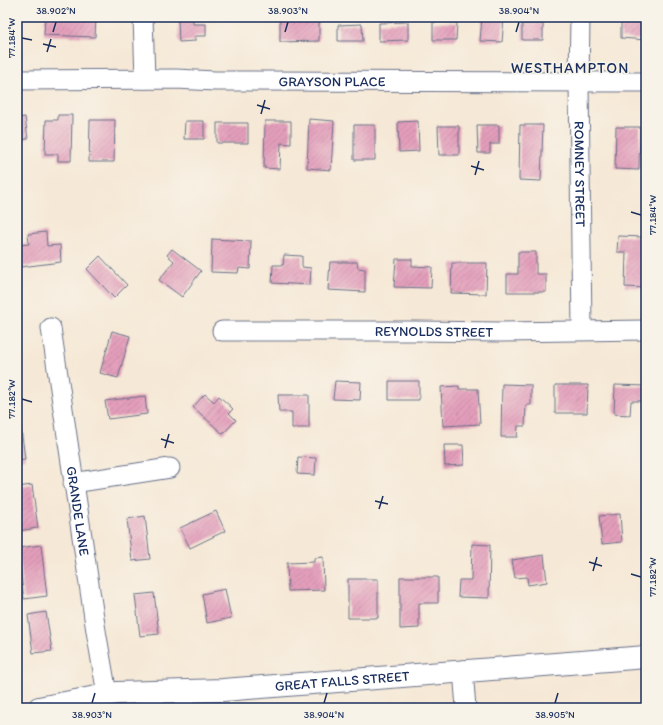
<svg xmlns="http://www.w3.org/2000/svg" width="663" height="725" font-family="Itim,sans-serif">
<defs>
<pattern id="building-hatch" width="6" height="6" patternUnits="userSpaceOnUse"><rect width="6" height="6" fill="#e49fbb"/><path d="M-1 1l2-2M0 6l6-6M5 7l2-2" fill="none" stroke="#b8829b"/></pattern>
</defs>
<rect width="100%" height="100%" fill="#f7f3e8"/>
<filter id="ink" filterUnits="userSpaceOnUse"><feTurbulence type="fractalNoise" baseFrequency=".025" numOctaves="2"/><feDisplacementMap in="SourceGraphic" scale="8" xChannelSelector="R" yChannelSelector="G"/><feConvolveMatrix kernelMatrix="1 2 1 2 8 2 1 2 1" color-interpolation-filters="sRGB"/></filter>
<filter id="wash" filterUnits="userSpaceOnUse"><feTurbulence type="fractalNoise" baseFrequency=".012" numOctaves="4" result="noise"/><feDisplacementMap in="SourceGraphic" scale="16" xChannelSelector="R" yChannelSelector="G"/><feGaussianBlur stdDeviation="0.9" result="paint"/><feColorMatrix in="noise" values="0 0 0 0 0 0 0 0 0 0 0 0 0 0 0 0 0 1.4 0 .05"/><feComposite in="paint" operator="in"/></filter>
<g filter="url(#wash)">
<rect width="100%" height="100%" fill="#f6e8d6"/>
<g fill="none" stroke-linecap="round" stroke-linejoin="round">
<path stroke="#5fbbdd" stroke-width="4" d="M17,21L20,52L17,66"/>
</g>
<g id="blocks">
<path fill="url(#building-hatch)" d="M45,17H96L95,37L44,35Z
M482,17H504L502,42L480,41Z
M621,17H646V40L621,38Z
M178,18H193V24H206V36H195V41L179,42Z
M280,19H319V41L280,42Z
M408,22V40L379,41V23Z
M433,22L457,23L456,40H433Z
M362,24L363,41H338V25Z
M522,24H543V40H522Z
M58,115H72L71,161H58V154H45L46,120H58Z
M25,117L28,139L17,140V118Z
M309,119L334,121L331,170L307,168Z
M90,120H115L114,162H89Z
M185,121H204V139H184Z
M265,121H291V144L281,143L280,169L264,168Z
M418,121L419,151L399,152L398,122Z
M217,123H248V143H217Z
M354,125H375V160H354Z
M477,125H499V144H490V153H478Z
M520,125H543L541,181L519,180Z
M438,126H459V155H439Z
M616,127H640L639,170L615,169Z
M46,232L47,246L60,245L61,262L21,267L19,245L29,244L28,234Z
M618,236L643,237L642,250H646V288L625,287L626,252H617Z
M212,239L251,241L250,269L239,268L238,273L211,272Z
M172,249L201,271L182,297L159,280L174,261L167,255Z
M518,252H536V274H546V292H507V274H518Z
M284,255L302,256V267L311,268L310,285L272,283L273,265H283Z
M100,256L127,285L114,298L87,269Z
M396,259H412V266L432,267L431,288L394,287Z
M330,262H357L358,268L365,269V292L328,290Z
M452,263H487L486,294L451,293Z
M112,331L130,336L118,378L100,373Z
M335,381L361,382L360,400L333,399Z
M389,381H419V400H389Z
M502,384L531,385V405H526L525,426H518L517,437H501Z
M555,385H588L587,413H555Z
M615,385L646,386V401H631L630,415L614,414Z
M459,386V389H478L480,424L443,426L441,387Z
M205,394L214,402L219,396L233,409L229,413L236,420L223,434L193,407Z
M278,395H309V428H292V412H279Z
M145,396L147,414L108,419L105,401Z
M17,420H20L25,459L17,460Z
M444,445H463L464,465L445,466Z
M298,457L316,458L315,475L297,474Z
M32,485L38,528L18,531L17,487Z
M216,511L225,531L190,548L180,528Z
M620,514L622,542L602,544L599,516Z
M145,516L150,559L132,561L127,519Z
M472,544L490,545L489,598L458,597L459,580H471Z
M41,545L47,596L24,599L18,548Z
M544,555L547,582L528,585L527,577L515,578L512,560Z
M323,557L324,590L288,591L287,563L314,562V558Z
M400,577H438V603H419V628L400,629Z
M348,579H378V618H348Z
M225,589L231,618L207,623L202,594Z
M154,593L159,634L140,636L135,595Z
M46,612L52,651L33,653L28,615Z"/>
</g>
</g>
<g filter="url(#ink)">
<use href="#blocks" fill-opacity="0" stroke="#687088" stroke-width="1"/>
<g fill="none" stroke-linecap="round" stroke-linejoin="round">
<g stroke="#687088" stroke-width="21">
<g id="minor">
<path d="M143,17L145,79"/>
<path id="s1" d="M580,17L579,83L582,330"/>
<path id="s2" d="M17,80L176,79L215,81L646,82"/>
<path id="s3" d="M51,328L96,631L107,694"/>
<path id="s4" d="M222,331H414L502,332L646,330"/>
<path d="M73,483L170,468"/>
<path d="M463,670L466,708"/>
<path d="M184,691L185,708"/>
</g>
</g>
<g stroke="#687088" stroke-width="24">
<g id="major">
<path id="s5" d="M39,708L117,693L223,690L646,657"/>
</g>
</g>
<use href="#minor" stroke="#fff" stroke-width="19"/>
<use href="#major" stroke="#fff" stroke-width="22"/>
</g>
</g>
<path fill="none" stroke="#1b2f5e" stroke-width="1.5" d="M53,32L56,22M285,32L288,22M516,32L519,22M22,38L32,40M43,44L56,47M47,52L51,39M257,105L270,109M261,114L265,100M471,166L484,170M475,175L479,161M631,212L641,215M22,399L32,402M161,439L174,443M165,448L169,434M375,501L388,504M379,509L383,496M589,562L602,566M593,571L597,557M631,574L641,577M92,703L95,693M324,703L327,693M555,703L558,693"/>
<g text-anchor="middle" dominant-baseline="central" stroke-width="3.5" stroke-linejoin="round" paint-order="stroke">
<g font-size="14" fill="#1b2f5e" stroke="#f7f3e8">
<text stroke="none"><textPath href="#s2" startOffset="315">GRAYSON PLACE</textPath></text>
<text stroke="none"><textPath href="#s1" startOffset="157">ROMNEY STREET</textPath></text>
<text stroke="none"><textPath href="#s4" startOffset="212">REYNOLDS STREET</textPath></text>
<text stroke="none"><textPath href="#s3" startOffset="185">GRANDE LANE</textPath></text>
<text stroke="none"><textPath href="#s5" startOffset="305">GREAT FALLS STREET</textPath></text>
</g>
<g font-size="15" letter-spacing="1" fill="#1b2f5e" stroke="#f7f3e8">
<text x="570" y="68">WESTHAMPTON</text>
</g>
</g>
<rect width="663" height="725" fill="none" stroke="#f7f3e8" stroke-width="44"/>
<rect x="22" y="22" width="619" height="681" fill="none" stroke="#1b2f5e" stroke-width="1.5"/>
<g font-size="10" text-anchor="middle" fill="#1b2f5e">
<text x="56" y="14">38.902°N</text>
<text x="288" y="14">38.903°N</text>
<text x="519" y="14">38.904°N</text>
<text transform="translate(11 38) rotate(-90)" y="4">77.184°W</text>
<text transform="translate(652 215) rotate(-90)" y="4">77.184°W</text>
<text transform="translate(11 399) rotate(-90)" y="4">77.182°W</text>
<text transform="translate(652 577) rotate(-90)" y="4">77.182°W</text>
<text x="92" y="718">38.903°N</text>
<text x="324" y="718">38.904°N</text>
<text x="555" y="718">38.905°N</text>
</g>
</svg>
